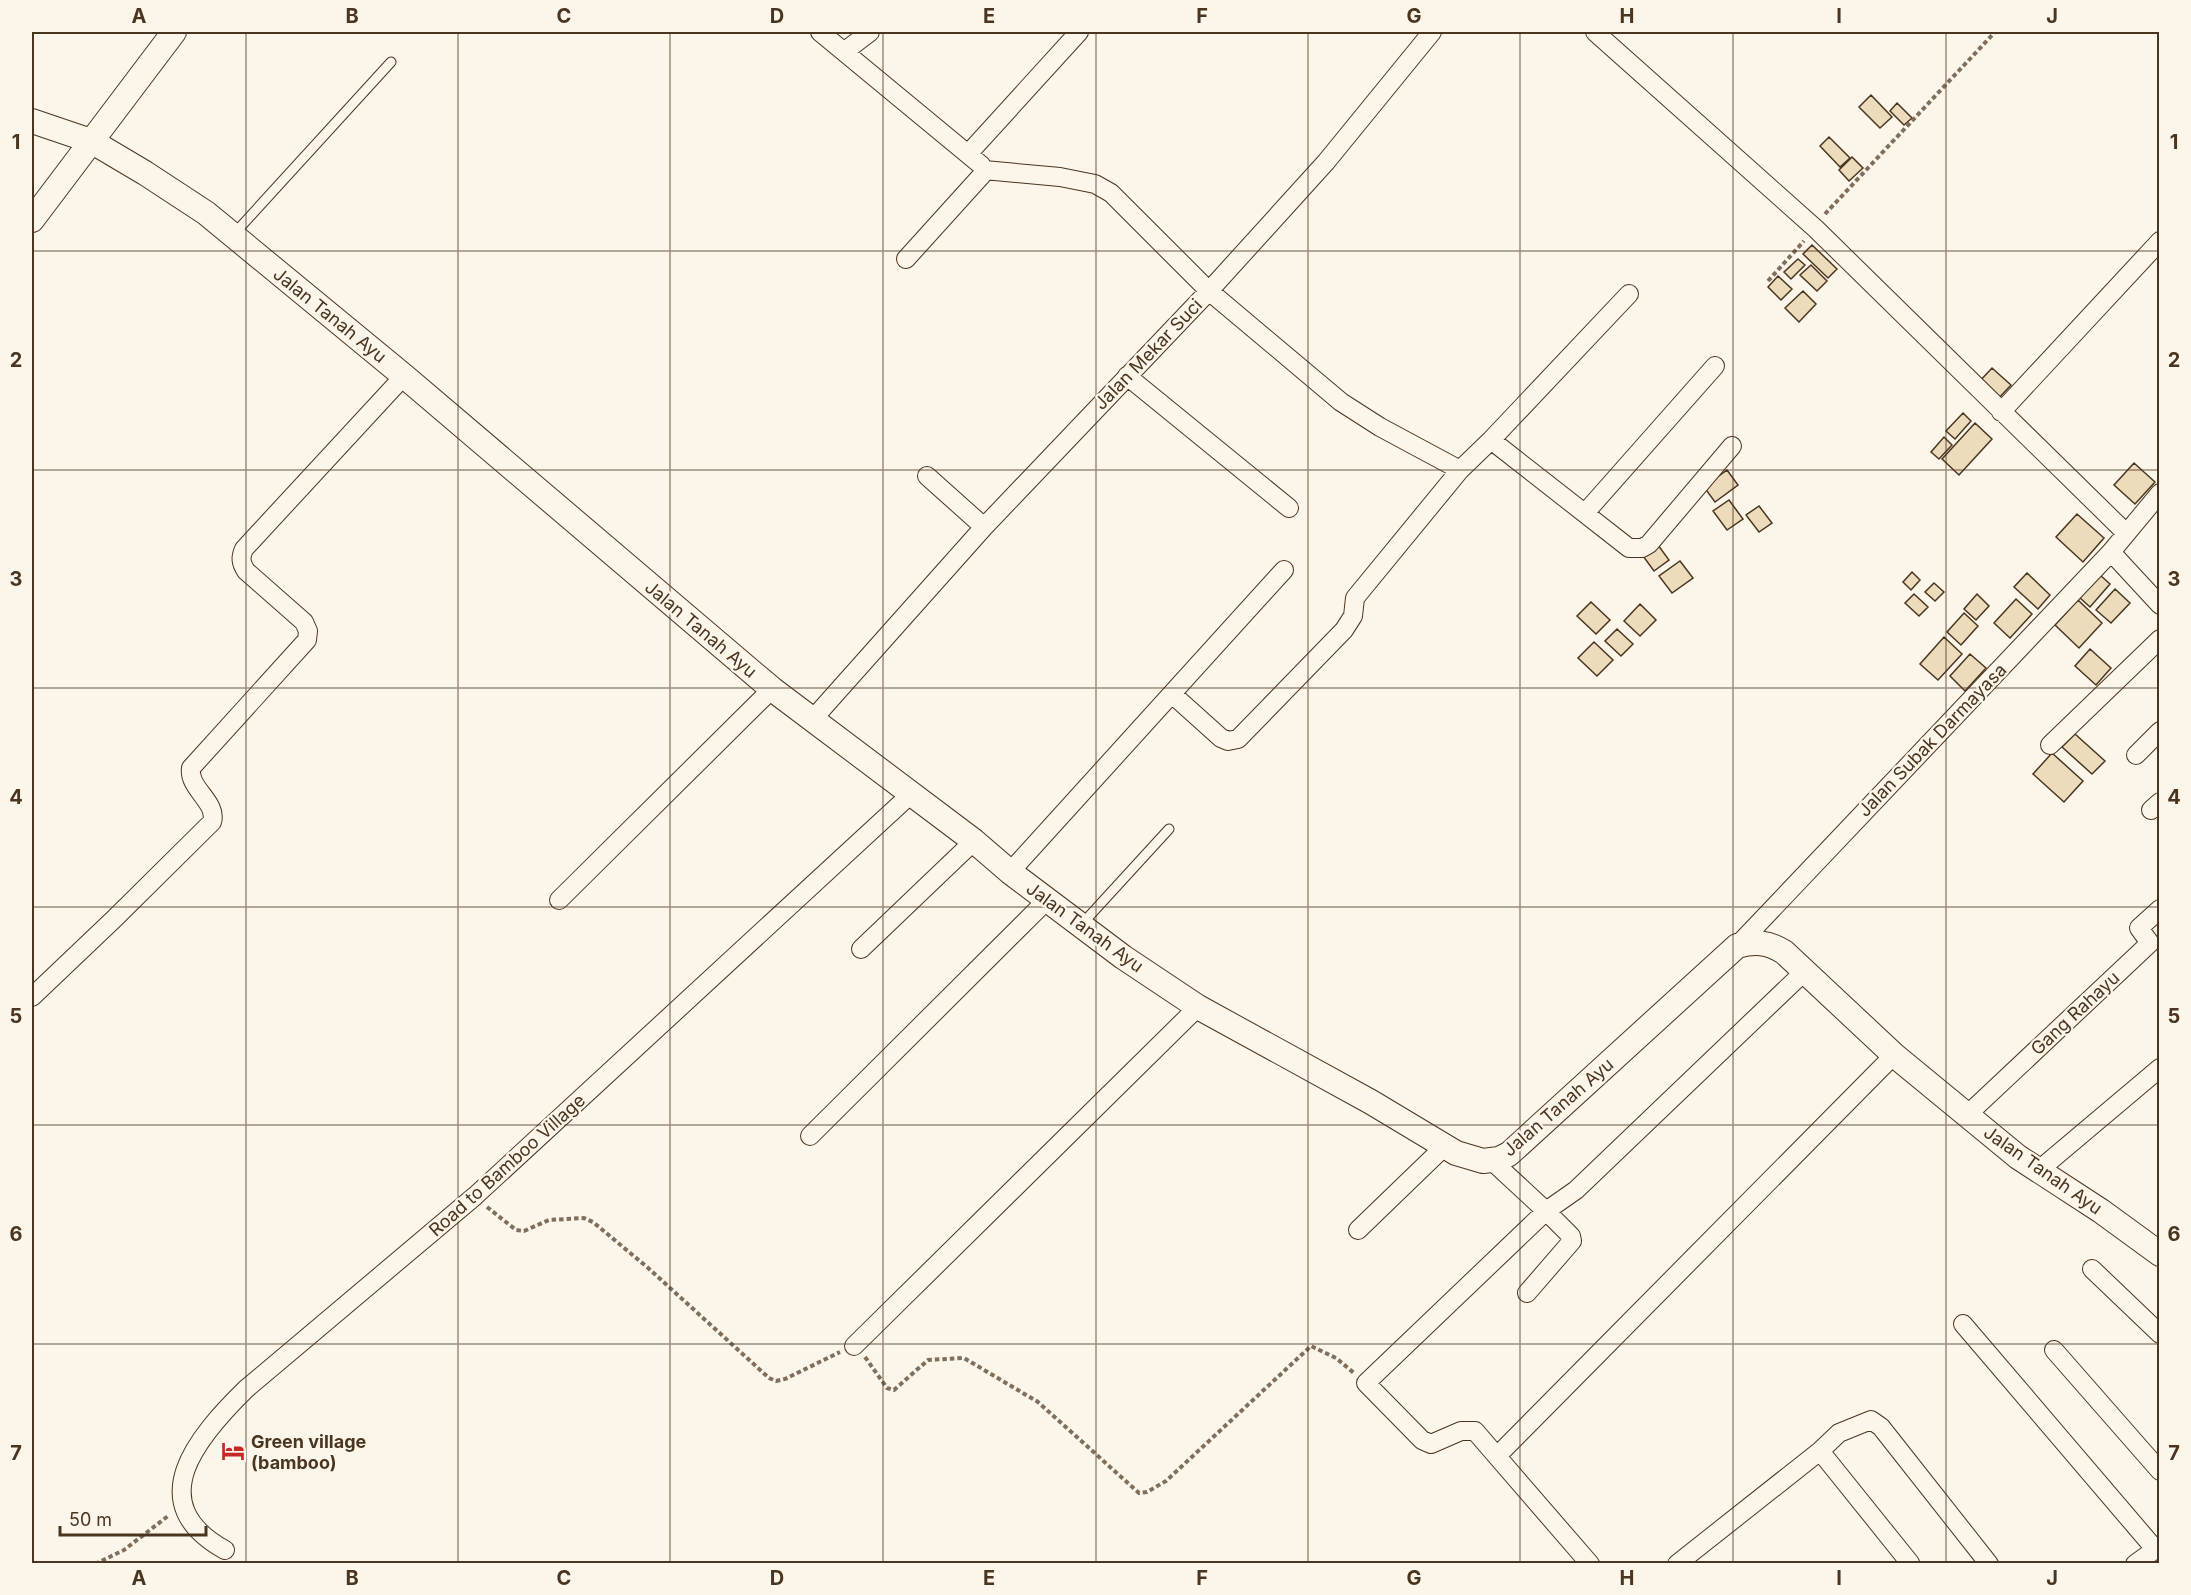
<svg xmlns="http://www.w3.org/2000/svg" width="2191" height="1595" font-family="Inter,sans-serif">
<rect width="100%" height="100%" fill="#fbf6e9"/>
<path fill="#ecdcbc" stroke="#4a3520" stroke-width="1.5" d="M1871,95L1892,117L1880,128L1859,107Z
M1897,103L1912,118L1904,125L1890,111Z
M1829,137L1850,158L1840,167L1820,146Z
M1852,157L1863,168L1849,181L1839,170Z
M1812,245L1837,269L1828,278L1803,254Z
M1798,259L1805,265L1791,279L1784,272Z
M1811,265L1827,281L1817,291L1800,275Z
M1778,276L1792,289L1781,300L1768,287Z
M1803,291L1816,304L1799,322L1785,308Z
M1992,368L2011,385L1997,400L1978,383Z
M1963,413L1971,421L1955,439L1946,431Z
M1975,423L1992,439L1959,475L1942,459Z
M1944,437L1952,445L1939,459L1931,452Z
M2134,463L2155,482L2135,504L2114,485Z
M1727,470L1738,485L1715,502L1704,487Z
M1729,500L1743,519L1727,530L1713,511Z
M1759,506L1772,523L1759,532L1746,515Z
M2077,514L2104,538L2083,562L2056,537Z
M1658,545L1669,560L1654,571L1643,556Z
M1680,561L1693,578L1672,593L1659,576Z
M1912,572L1920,580L1911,590L1903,582Z
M2027,573L2050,595L2038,609L2014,587Z
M2100,575L2110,584L2090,607L2079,597Z
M1934,583L1944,592L1935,601L1925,592Z
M2115,589L2130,603L2111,623L2096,610Z
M1914,594L1928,607L1919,616L1905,603Z
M1977,594L1989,606L1976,620L1964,609Z
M2016,599L2032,614L2010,638L1994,623Z
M2078,600L2102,623L2079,648L2055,625Z
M1591,602L1610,620L1596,634L1577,616Z
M1640,604L1656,620L1640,636L1624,621Z
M1964,613L1978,626L1961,645L1947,632Z
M1617,629L1633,644L1621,656L1605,641Z
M1944,637L1962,654L1938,680L1920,664Z
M1594,642L1613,660L1597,676L1578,658Z
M2090,649L2111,668L2096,685L2075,666Z
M1970,654L1986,668L1965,691L1950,676Z
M2075,734L2105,761L2092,774L2062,747Z
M2052,753L2083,781L2064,802L2033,774Z"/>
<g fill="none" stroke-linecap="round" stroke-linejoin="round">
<g stroke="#4a3520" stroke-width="11">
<path id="lane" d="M233,235L391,62
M1082,924L1169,829"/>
</g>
<g stroke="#4a3520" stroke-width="20">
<path id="street" d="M820,32L981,165L984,170L982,175L906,259
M1595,32L1816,229L2126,533
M845,51L870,32
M968,154L1079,32
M984,170L1060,177L1095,184L1111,193L1209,291L1341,402L1380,427L1460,470L1491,440L1629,294
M1127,376L1289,508
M2001,412L2160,241
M1491,440L1629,548H1642L1649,544L1732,446
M927,476L984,527
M1585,513L1715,366
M2111,552L2160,605
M1172,694L1221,738L1228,741L1238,739L1344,630L1353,616L1355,598L1460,470
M812,720L984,527L1209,291L1326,162L1432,32
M2050,745L2160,639
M2136,755L2160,731
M2151,810L2160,802
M1010,872L1284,570
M559,900L772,689
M1737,946L2111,552L2160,493
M861,949L974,841
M32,997L114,919L212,822C218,802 188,789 191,768L307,640L308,631L304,622L246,571C241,563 240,558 244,549L404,376
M1967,1115L2150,943L2139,928L2160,909
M810,1136L1047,900
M1492,1161L1546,1211L1576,1190L1805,971
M2039,1170L2160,1068
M1358,1230L1445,1146
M2092,1269L2160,1334
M1527,1293L1572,1241L1571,1236L1546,1211L1366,1383L1422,1440L1431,1444L1461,1431H1475L1590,1564
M1963,1324L2155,1549
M854,1346L1198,1007
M2054,1350L2160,1471
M1820,1451L1910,1563
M1497,1456L1894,1055
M225,1550C140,1503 198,1436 246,1389L475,1196L910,795
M1677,1564L1820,1451L1839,1433L1871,1420L1881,1427L1989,1564
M2135,1564L2160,1546"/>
</g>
<g stroke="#4a3520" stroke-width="26">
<path id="secondary" d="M32,121L91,141L145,173L206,213L404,376L772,689L974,841L1010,872L1123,957L1198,1007L1371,1102L1456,1153L1483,1161L1499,1159L1509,1154L1737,946C1755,941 1768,942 1784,952L1894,1055L2018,1157L2101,1211L2160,1254
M32,220L174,32"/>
</g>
<path stroke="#7f6f5c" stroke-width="4" stroke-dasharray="4.5 3" stroke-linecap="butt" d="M1825,214L1995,32
M1768,281L1804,241
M487,1207L516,1230L524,1231L549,1220L584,1218L593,1222L647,1267L769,1378L776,1381L785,1379L840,1352
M865,1357L887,1388L894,1390L928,1360L964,1358L1038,1402L1139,1493L1147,1492L1166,1481L1311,1346L1336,1358L1354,1373
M95,1564L124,1550L168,1516"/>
<use href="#lane" stroke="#fbf6e9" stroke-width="9"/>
<use href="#street" stroke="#fbf6e9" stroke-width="18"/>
<use href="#secondary" stroke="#fbf6e9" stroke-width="24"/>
</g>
<path fill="none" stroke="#4a3520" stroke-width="1.5" stroke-opacity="0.55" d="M246,32V1564M458,32V1564M670,32V1564M883,32V1564M1096,32V1564M1308,32V1564M1520,32V1564M1733,32V1564M1946,32V1564M32,251H2160M32,470H2160M32,688H2160M32,907H2160M32,1125H2160M32,1344H2160"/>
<defs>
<g id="hotel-bare" transform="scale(1.8)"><path d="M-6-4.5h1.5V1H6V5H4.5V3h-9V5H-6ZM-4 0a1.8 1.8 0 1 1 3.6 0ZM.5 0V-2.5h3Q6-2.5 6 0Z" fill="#c62828" stroke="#fbf6e9" stroke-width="2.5" paint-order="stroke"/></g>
</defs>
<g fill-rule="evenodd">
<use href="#hotel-bare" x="233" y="1451"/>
</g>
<g text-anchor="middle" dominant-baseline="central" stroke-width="4.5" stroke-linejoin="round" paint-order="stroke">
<g font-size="18" fill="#4a3520" stroke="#fbf6e9">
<text transform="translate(330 315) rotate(39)">Jalan Tanah Ayu</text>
<text transform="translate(1148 354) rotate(-46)">Jalan Mekar Suci</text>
<text transform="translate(701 629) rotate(40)">Jalan Tanah Ayu</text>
<text transform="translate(1932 740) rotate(-46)">Jalan Subak Darmayasa</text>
<text transform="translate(1085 927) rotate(36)">Jalan Tanah Ayu</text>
<text transform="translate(2075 1013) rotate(-43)">Gang Rahayu</text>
<text transform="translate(1558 1107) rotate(-41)">Jalan Tanah Ayu</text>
<text transform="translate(507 1165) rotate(-42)">Road to Bamboo Village</text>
<text transform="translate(2043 1170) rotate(35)">Jalan Tanah Ayu</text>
</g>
<g font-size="18" font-weight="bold" fill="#4a3520" stroke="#fbf6e9" text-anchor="start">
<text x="251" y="1441">Green village<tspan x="251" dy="21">(bamboo)</tspan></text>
</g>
</g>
<rect width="2191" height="1595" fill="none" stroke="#fbf6e9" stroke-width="66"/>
<path d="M60 1526v9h146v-9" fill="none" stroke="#4a3520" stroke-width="3"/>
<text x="69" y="1526" font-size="18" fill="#4a3520" stroke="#fbf6e9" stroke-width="4.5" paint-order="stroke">50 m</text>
<rect x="33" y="33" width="2125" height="1529" fill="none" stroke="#4a3520" stroke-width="2"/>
<g font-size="20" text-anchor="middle" font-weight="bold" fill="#4a3520">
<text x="139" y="23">A</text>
<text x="352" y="23">B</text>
<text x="564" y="23">C</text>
<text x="777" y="23">D</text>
<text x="989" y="23">E</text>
<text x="1202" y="23">F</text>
<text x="1414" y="23">G</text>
<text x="1627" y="23">H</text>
<text x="1839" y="23">I</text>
<text x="2052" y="23">J</text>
<text x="16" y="149">1</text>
<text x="2174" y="149">1</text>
<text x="16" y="367">2</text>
<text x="2174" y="367">2</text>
<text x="16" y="586">3</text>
<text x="2174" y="586">3</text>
<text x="16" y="804">4</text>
<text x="2174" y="804">4</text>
<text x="16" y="1023">5</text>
<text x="2174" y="1023">5</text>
<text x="16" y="1241">6</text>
<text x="2174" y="1241">6</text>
<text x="16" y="1460">7</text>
<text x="2174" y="1460">7</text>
<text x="139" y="1585">A</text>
<text x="352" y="1585">B</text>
<text x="564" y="1585">C</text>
<text x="777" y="1585">D</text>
<text x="989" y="1585">E</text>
<text x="1202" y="1585">F</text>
<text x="1414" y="1585">G</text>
<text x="1627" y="1585">H</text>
<text x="1839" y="1585">I</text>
<text x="2052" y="1585">J</text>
</g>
</svg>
